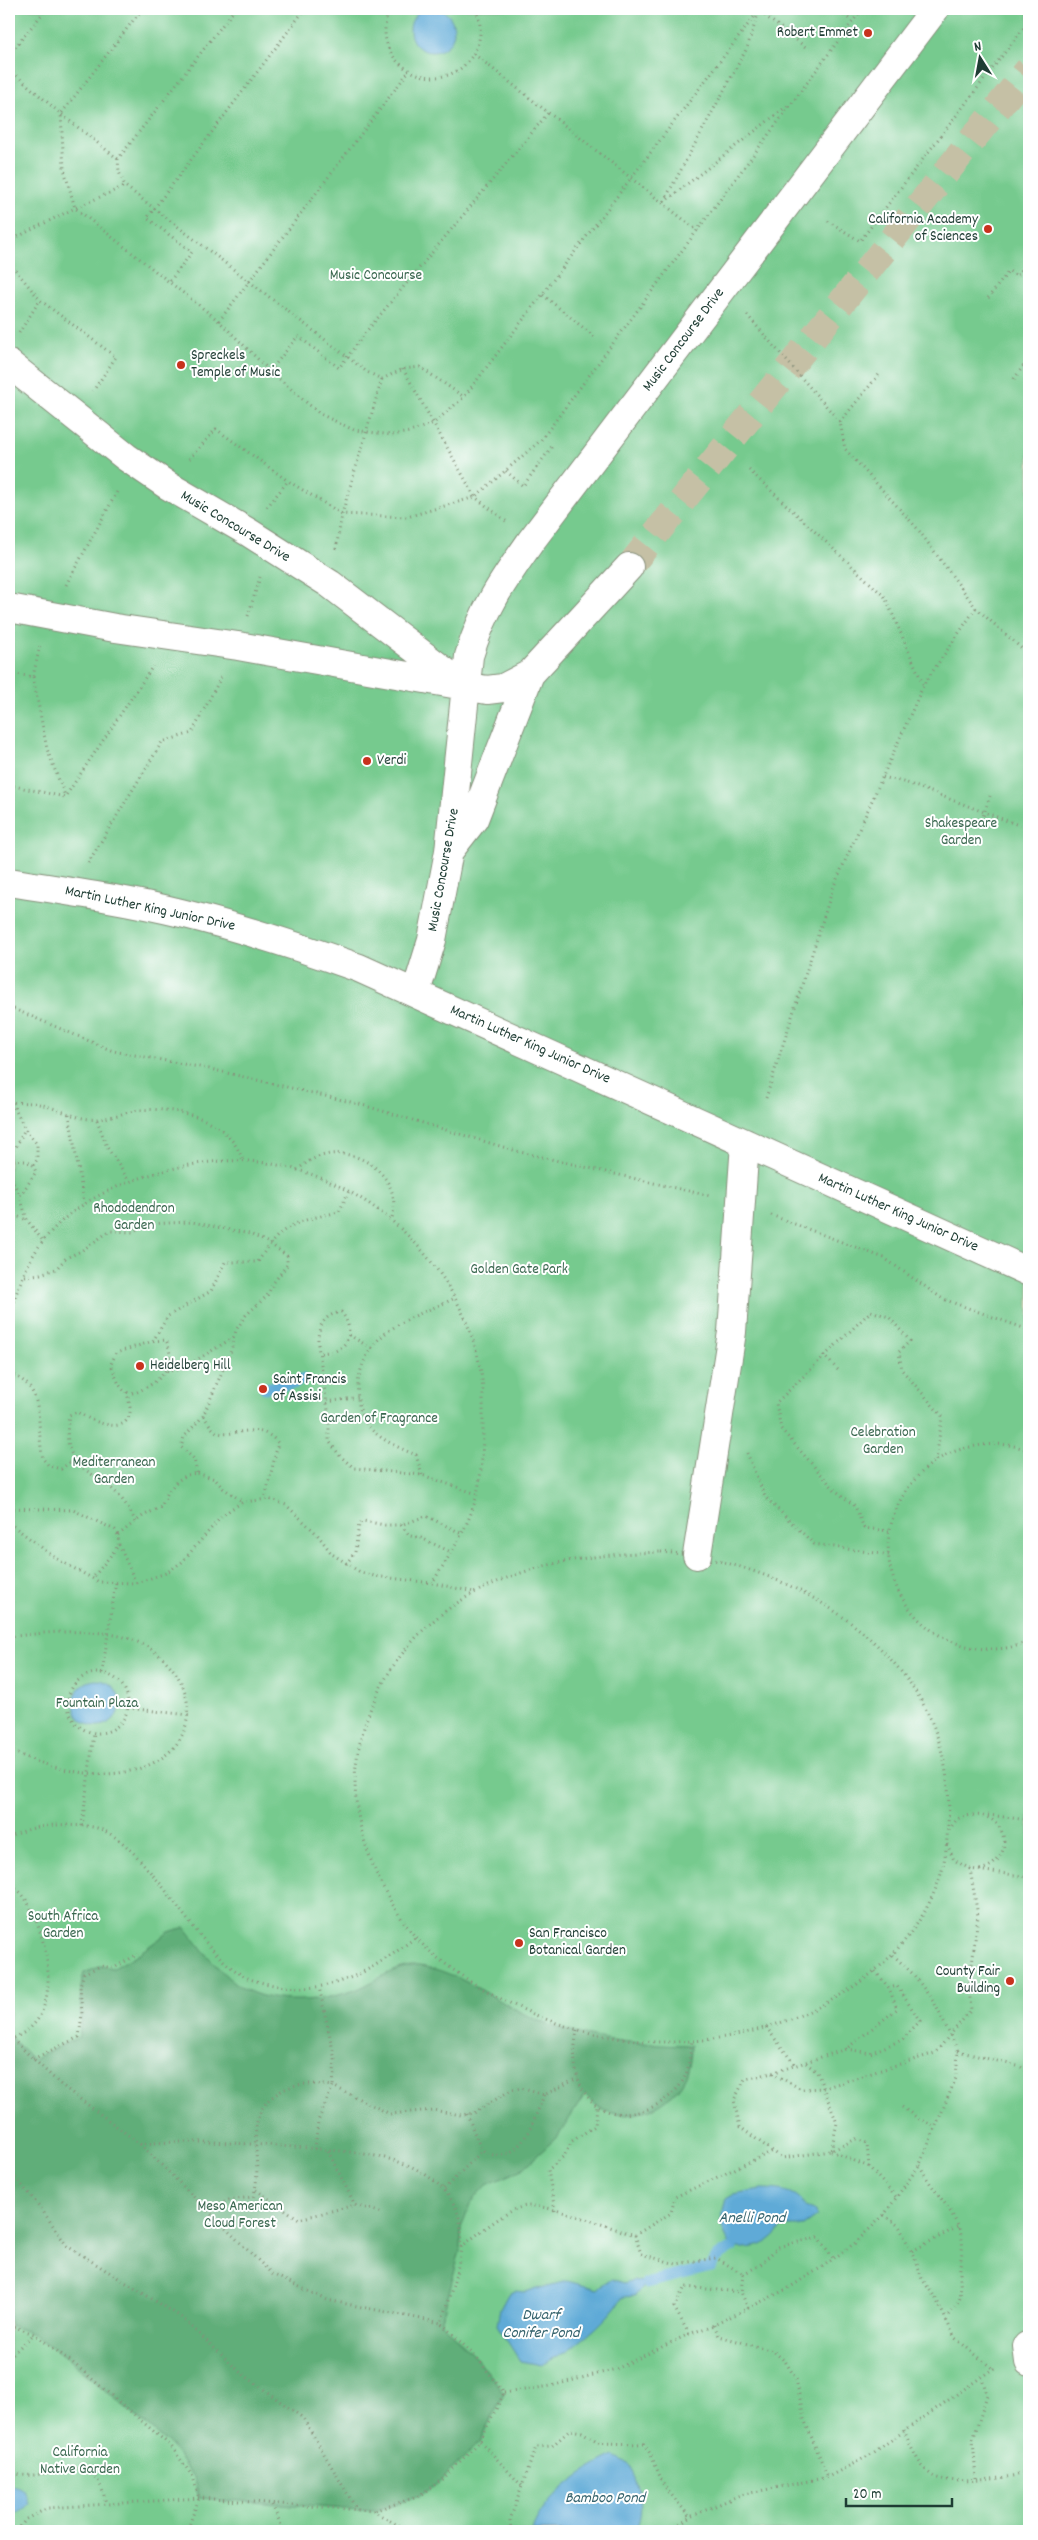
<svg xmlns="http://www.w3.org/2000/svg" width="1038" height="2540" font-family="Dekko,sans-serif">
<rect width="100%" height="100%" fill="#fff"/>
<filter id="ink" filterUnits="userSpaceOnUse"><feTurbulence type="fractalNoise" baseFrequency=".02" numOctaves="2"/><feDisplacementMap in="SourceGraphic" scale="10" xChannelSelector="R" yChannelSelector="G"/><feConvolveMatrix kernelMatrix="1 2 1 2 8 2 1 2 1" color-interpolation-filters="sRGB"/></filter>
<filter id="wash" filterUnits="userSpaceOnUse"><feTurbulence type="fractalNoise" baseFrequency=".0096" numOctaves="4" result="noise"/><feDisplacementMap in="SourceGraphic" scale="20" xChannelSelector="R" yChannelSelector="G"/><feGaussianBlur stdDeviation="1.12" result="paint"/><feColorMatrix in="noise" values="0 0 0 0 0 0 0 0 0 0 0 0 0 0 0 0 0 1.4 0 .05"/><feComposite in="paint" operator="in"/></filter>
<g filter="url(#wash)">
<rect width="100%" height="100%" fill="#eee1c1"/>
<path fill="#76ca8e" stroke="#4a8461" d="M9,9H1029V2531H9Z"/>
<path fill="#60ae79" stroke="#407656" d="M185,1927C200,1946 215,1968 235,1983C265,2006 318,2003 352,1991C374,1984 394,1964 419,1966C456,1969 503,2006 539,2021C587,2041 640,2044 691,2045C691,2059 689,2074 680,2086C661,2110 623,2126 596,2105C592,2102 589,2098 585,2094L559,2135L524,2168L487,2185L470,2204L461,2228V2247L441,2323L478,2359L504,2393L480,2441L443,2479L417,2497L373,2511L199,2498L193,2477L171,2446L72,2362L34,2334L9,2325V2036L33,2059L79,2037C83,2015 77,1994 84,1973L101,1966L114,1968L138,1954L169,1932Z"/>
<path fill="#5eaad7" stroke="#3e7486" d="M410 30a22 22 0 1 1 44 0a22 22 0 1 1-44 0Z
M74 1703a23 23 0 1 1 46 0a23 23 0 1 1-46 0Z
M761,2189C778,2189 797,2190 805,2207L816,2211L817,2216L803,2226H783C768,2246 755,2249 732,2248L724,2232L721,2220L726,2198L733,2194Z
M612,2279L624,2283L633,2280L646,2283L635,2296L623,2297C602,2327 574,2349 541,2365L520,2361L497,2325L500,2309L508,2294L514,2291L525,2292L567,2281L597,2289Z
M614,2456C618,2459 625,2461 627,2464C640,2481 646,2513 635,2531H532C543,2497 583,2470 614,2456Z
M9,2485C22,2486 26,2491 30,2504L26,2508L9,2518Z"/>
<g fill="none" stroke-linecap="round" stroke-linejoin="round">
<path stroke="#5eaad7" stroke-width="11" d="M265,1388L296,1383L302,1379
M646,2283L711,2267L716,2258L732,2248"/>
</g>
</g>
<g filter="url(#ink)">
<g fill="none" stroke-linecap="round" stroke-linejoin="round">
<path stroke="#c5c0a5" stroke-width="28" stroke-dasharray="28 14" stroke-linecap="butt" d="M629,567L1029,69"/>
<g stroke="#868f7a" stroke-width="30">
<path id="minor" d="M9,364L126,457L167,485L248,532L330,584L461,684
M9,608L115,628L238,646L487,690L503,688L530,674L629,567
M450,850L474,819L530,674
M9,882C66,891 124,899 181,913C242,928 300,947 359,968L1029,1272
M416,992L432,940L449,851L469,656C483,609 503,581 531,541L935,9
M697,1555L732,1332L745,1143
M1029,2346H1027L1029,2362"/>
</g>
<path stroke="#868f7a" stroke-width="3" stroke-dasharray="1 4" stroke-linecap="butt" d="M142,9L61,114L64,169L75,208L219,321L270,371L320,414L354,430L392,435L410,432L434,423L464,397L760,9
M235,9L118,159L119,172L125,186L367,372L382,379L403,369L420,367L464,397
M390,9C363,69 453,107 477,46C482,34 481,20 475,9
M836,9L852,21
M474,54L698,231
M9,55L46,9
M9,69L61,114L118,159
M787,106L663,203L747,48L759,11L808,49
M828,221L860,241L1029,21
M9,241L75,208L125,186
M9,262L40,300L116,357L93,391
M170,281L192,252L147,218L305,9
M543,295L596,338
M988,298L1009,271L1017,276L1029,259
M747,315L840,422L845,449L917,528L976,608L1029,655
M219,321L409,71
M19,333L40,300
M403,369L475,497L507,522
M270,371L298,336L339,368L366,332L549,112
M1014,379L1029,358
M840,422L881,372
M189,459L216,429L288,481
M749,470L885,597L923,684
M506,471L523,486L553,445
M267,507L288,481L342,514L407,517L475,497L541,440L862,9
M336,549L342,514L382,379
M66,585L118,490
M248,616L260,577
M9,673L33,677L40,645
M33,677L47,749L65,796
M883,777L907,783L1029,829
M9,785L65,797L153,666
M980,825L990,796
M88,863L162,742L192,733L221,677
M9,1007L113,1051L210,1069L359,1104L520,1152L710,1196
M766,1098L833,888L924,684L976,608
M9,1102C19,1103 29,1102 39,1104C58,1108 79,1121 98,1119C112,1118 125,1112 139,1110C179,1107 229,1118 243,1161
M12,1103L25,1129L37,1144V1160L33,1165
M69,1114L84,1203
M97,1120L107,1147L129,1181
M9,1153L16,1147L25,1129
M9,1160L26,1161L33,1165L36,1172L20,1196L27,1220L43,1241
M297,1170C305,1164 312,1158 321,1156C359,1144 406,1179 391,1221
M9,1180L13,1182L20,1196
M771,1215L884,1258L943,1299L1029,1330
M9,1217L16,1216L27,1220
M25,1276L40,1274L56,1269L66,1258L81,1251L110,1231L133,1232L144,1224L192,1222L250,1234L269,1243L287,1256V1265L274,1282L267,1296L246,1315L236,1330L231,1351L203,1416L184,1437L181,1447L194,1459L197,1473
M9,1316C17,1291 26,1262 43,1241C70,1206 112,1186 153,1174C190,1163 228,1157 266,1163C369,1178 460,1264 480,1367C484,1385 483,1406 483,1424C483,1447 482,1472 477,1494C469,1527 450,1555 432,1583
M349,1335L371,1348
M153,1341L166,1340C177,1363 163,1379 143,1389C138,1392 131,1395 125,1391C118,1387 114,1371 111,1364L116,1353L153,1341L168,1316L211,1291L225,1262H258C281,1223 298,1221 339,1212L349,1191
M321,1353C326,1352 333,1352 337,1350C353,1342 351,1323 341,1312C323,1315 317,1328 318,1345L329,1417V1441L340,1456L354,1468L422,1475L477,1494
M823,1355L839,1371
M167,1371L182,1369L234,1337
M9,1374C48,1385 35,1427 43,1459L49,1466L61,1469L74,1459
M127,1392C128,1399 132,1409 129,1416C122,1436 88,1419 77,1412L69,1415C59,1476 98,1466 124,1502C129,1508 132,1515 136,1522
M327,1402L359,1397
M203,1416C207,1420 211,1428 215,1431C227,1441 258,1418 278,1443L265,1499
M1029,1451C1010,1442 987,1443 966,1448C944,1453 925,1466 911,1484C846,1568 931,1678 1029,1642
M747,1453L765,1497L814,1544L889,1555
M422,1475L416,1455C402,1449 385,1442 373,1431C347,1405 357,1360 380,1338C400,1319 431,1310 455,1298
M9,1508L73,1510L115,1530L118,1535L119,1545L92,1579
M9,1523L57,1559L99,1582L136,1583L166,1573L182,1562L221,1517L231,1509L243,1502L269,1499L286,1505L317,1534L332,1554L360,1572L374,1576L432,1583L474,1592
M401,1525L410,1536L421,1538L451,1552
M889,1531L864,1528L855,1506L835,1490L781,1429L776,1403L871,1311L889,1317L910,1341L899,1352L902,1370L942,1416L936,1461
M118,1535L143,1516L161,1507L168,1492L177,1481L187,1475L197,1473L215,1479L223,1488L243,1502
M119,1545L136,1583
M661,1552C758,1559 861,1608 916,1692C940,1729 952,1779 948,1823C947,1839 946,1858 941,1874C908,1978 795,2033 693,2041C633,2046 571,2033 518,2007C483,1991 437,1963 413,1934C377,1889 347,1817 357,1758C368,1687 414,1623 478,1591C536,1561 598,1554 661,1552Z
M346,1564L355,1552L359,1524L363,1521L385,1525H401L426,1516L461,1533
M9,1637C44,1632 100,1627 133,1640C202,1667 211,1753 130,1771C90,1780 46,1767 9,1750
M68 1703a30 30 0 1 1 60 0a30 30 0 1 1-60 0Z
M102,1673L116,1582
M128,1708L189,1715
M988,1815L1029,1820
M82,1826L94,1733
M949,1830L957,1819C1006,1799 1022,1861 979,1870
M9,1838C26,1828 47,1824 67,1825C77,1826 87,1825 97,1828C124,1837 141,1862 159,1882C181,1910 210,1954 239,1973C248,1980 263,1983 274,1985C330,1997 373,1970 416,1937
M947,1844L954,1860L970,1869
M9,1881C14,1887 21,1892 25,1898C45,1930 63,2000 29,2029C24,2033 18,2036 12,2039
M766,2027L795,2065
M577,2030C573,2051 573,2075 585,2093C607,2128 659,2114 680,2085C690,2072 689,2057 692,2041
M9,2036L60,2084L140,2144C196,2139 251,2144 307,2148C340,2151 381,2153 412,2167C431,2176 449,2191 457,2211C470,2246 451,2289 441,2323L478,2359L504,2393L480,2441L443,2479L417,2497L373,2511
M846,2049L870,2053L902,2040L920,2021L897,1986L889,1988
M958,2051L1021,2067L1029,2072
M33,2059L79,2037L82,2014L80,1986L84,1973L101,1966L114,1968L138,1954
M806,2063L817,2072L837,2123L831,2151
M772,2073L801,2089L824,2088L935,2053L971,2010L969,1988L978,1916L970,1869L1029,1877
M902,2107L919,2119L936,2127
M467,2114C472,2125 476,2141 483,2150C486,2154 492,2155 497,2155C524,2157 536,2114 544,2095
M140,2144L272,2274L327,2300L441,2323
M315,2149L318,2121L333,2086L390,2114L433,2110L461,2115L474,2113L511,2090L521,2088L544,2095L578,2078
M328,2151L355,2205
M831,2151L869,2167L896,2197
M920,2165C931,2191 954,2208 961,2235C965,2248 959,2260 960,2274C960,2298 965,2299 945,2318
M869,2167L867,2143L856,2139L831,2151L782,2158L740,2127L734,2100L745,2079L772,2073L846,2049L897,2009L889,1988L875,1971
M9,2170L40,2207L67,2246L181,2317L240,2372L303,2418L357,2510
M444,2189L483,2150
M256,2190L299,2219L355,2205L383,2213
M205,2209L229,2200L253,2197C265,2162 242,2123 271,2098C292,2081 308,2083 333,2086L335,2060L319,1987
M555,2211L548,2170L564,2156L572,2141L595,2126L597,2106
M884,2215L899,2226L917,2263L922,2279L936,2299L955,2338L993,2369
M635,2235L641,2254L676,2264L716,2258L743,2274
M461,2247C476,2236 509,2207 527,2206C550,2204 610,2228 635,2235L671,2213L675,2197L773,2151
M912,2251L958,2227
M743,2274L760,2265L778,2247L818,2237L833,2258
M743,2274L741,2292L748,2308
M9,2325L34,2334L72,2362L171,2446L193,2477L199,2498L187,2531
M714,2325L719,2336L773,2351L785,2361L796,2379L804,2419L828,2477
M689,2334L674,2307L685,2287L741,2292
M9,2357L34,2334
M504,2393L551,2386L616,2369L689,2334L714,2325L787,2289L822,2267L855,2243L884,2215L920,2164L956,2078L958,2051L935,2004L914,1975L893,1955
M904,2430C910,2445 918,2466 933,2476C950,2486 1011,2478 1029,2472
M480,2441L523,2487
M9,2471C45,2490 93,2436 106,2504
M976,2479L973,2440L987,2395L982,2377
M272,2505L284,2531
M17,2531L26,2519L48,2508L199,2498L373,2511L408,2531
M511,2531L510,2520L536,2447L552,2446L570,2430L582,2432L600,2443L644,2444L651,2455L664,2486L690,2517
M672,2531L690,2517L740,2495L828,2477L870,2455L997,2366"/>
<use href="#minor" stroke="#fff" stroke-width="28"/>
</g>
</g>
<g fill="#c8321e" stroke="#fff" stroke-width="2">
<circle cx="868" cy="33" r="5"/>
<circle cx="988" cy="229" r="5"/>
<circle cx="181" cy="365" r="5"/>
<circle cx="367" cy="761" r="5"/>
<circle cx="140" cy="1366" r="5"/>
<circle cx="263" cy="1389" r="5"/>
<circle cx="519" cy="1943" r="5"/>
<circle cx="1010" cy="1981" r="5"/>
</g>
<g text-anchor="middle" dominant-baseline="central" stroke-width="4" stroke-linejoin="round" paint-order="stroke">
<g font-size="15" fill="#1f3d34" stroke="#fff" text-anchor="start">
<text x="858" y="33" text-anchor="end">Robert Emmet</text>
<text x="978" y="220" text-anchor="end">California Academy<tspan x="978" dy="17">of Sciences</tspan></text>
<text x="191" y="356">Spreckels<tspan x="191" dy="17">Temple of Music</tspan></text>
<text x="377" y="761">Verdi</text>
<text x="150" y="1366">Heidelberg Hill</text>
<text x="273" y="1380">Saint Francis<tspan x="273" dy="17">of Assisi</tspan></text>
<text x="529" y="1934">San Francisco<tspan x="529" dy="17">Botanical Garden</tspan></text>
<text x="1000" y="1972" text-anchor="end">County Fair<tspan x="1000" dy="17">Building</tspan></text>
</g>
<g font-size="15" fill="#39674f" stroke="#fff">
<text x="376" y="276">Music Concourse</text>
<text x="961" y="824">Shakespeare<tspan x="961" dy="17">Garden</tspan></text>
<text x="134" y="1209">Rhododendron<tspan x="134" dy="17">Garden</tspan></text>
<text x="519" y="1270">Golden Gate Park</text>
<text x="379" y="1419">Garden of Fragrance</text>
<text x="883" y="1433">Celebration<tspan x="883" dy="17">Garden</tspan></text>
<text x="114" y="1463">Mediterranean<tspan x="114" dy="17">Garden</tspan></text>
<text x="97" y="1704">Fountain Plaza</text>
<text x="63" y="1917">South Africa<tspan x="63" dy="17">Garden</tspan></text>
<text x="240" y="2207">Meso American<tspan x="240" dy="17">Cloud Forest</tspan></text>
<text x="80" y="2453">California<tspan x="80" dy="17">Native Garden</tspan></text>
</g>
<g font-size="15" fill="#1f3d34" stroke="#fff">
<text transform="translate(684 340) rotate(-53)">Music Concourse Drive</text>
<text transform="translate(235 527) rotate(31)">Music Concourse Drive</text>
<text transform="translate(444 870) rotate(-80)">Music Concourse Drive</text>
<text transform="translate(150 909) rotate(12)">Martin Luther King Junior Drive</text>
<text transform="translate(530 1045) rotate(24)">Martin Luther King Junior Drive</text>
<text transform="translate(898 1213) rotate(24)">Martin Luther King Junior Drive</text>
</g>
<g font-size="16" font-style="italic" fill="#35636d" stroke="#fff">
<text x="752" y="2218">Anelli Pond</text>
<text x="541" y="2315">Dwarf<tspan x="541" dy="18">Conifer Pond</tspan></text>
<text x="605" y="2498">Bamboo Pond</text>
</g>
</g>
<rect width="1038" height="2540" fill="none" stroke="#fff" stroke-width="30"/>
<g transform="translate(980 58) rotate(349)" stroke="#ffffff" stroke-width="4" paint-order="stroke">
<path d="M0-4L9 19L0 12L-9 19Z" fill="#1f3d34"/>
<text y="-8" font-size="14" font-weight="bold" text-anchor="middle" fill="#1f3d34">N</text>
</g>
<path d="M846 2498v8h106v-8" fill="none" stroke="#1f3d34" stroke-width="2.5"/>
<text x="853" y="2498" font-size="15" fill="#1f3d34" stroke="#ffffff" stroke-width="4" paint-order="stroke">20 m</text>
</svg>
